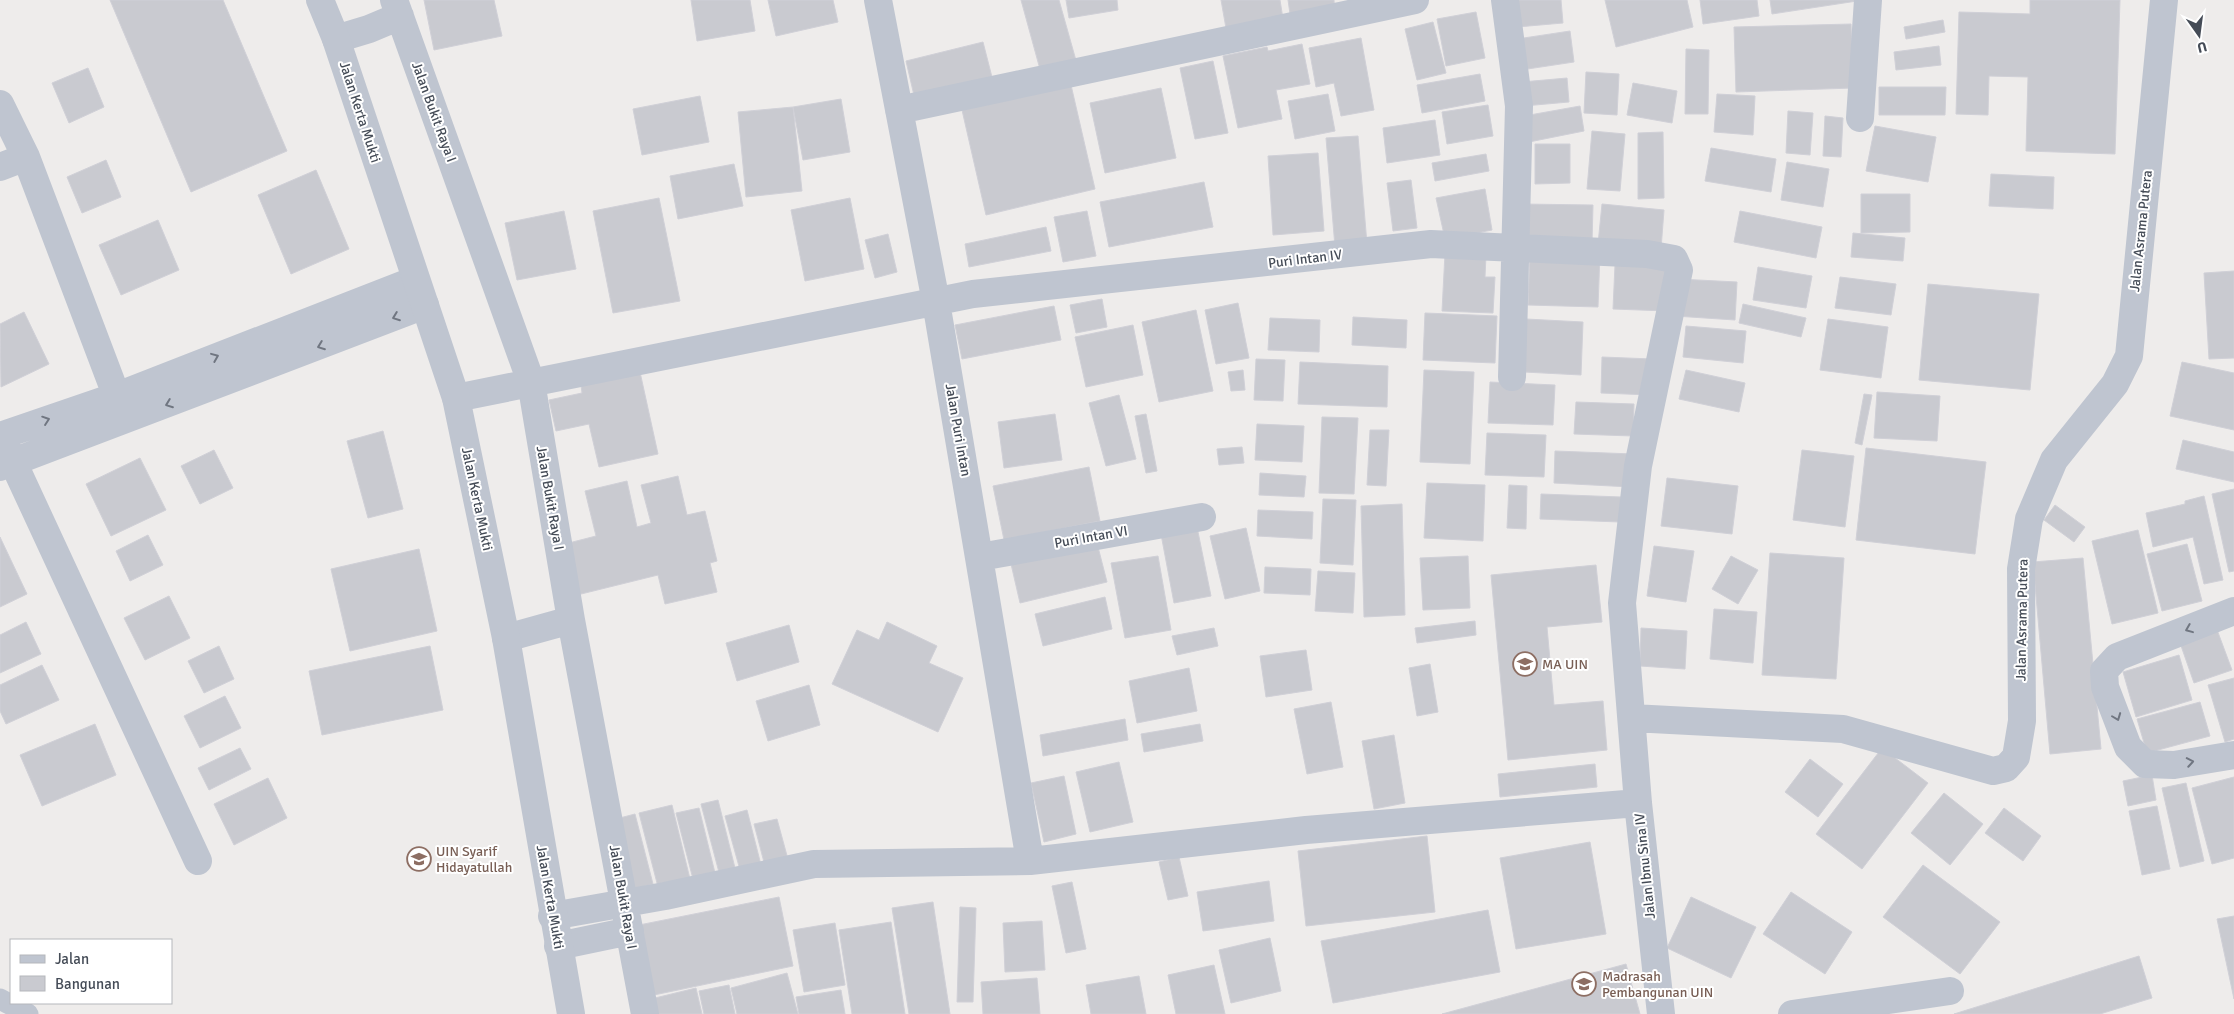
<svg xmlns="http://www.w3.org/2000/svg" width="2234" height="1014" font-family="Signika,sans-serif">
<rect width="100%" height="100%" fill="#eeeceb"/>
<path fill="#c9cad0" stroke="#d0d0d7" d="M110,0H223L287,151L191,192Z
M424,0H494L502,36L434,50Z
M691,0H750L755,31L697,41Z
M768,0H833L838,22L776,36Z
M1021,0H1059L1077,64L1041,73Z
M1066,0H1117L1118,10L1069,18Z
M1221,0H1280L1284,25L1227,34Z
M1288,0H1334L1335,16L1291,21Z
M1515,0H1561L1563,23L1517,27Z
M1605,0H1687L1693,27L1616,47Z
M1700,0H1757L1759,16L1703,24Z
M1770,0H1857V1L1772,14Z
M2030,0H2120L2115,154L2026,151L2028,77L1989,76L1988,115L1956,114L1959,12L2030,14Z
M1476,12L1485,58L1446,66L1437,19Z
M1943,20L1945,32L1906,39L1904,27Z
M1433,22L1446,73L1417,80L1405,29Z
M1851,24L1853,88L1736,92L1734,27Z
M1570,31L1574,62L1521,70L1517,39Z
M1361,38L1374,110L1341,116L1334,83L1316,87L1309,48Z
M983,42L994,85L916,104L906,61Z
M1302,44L1310,84L1276,90L1282,119L1238,128L1223,56L1267,47L1268,51Z
M1939,46L1941,65L1896,70L1894,52Z
M1686,49L1709,50L1708,114H1685Z
M1213,61L1228,133L1195,139L1180,68Z
M88,68L104,107L69,123L52,83Z
M1586,72L1619,74L1617,115L1584,113Z
M1480,74L1485,101L1422,113L1417,85Z
M1567,78L1569,102L1524,106L1522,82Z
M1633,83L1677,91L1672,123L1627,115Z
M1071,85L1095,189L986,215L962,110Z
M1879,87H1946L1945,115H1879Z
M1161,88L1176,158L1105,173L1090,103Z
M1328,94L1335,131L1295,139L1288,101Z
M1717,94L1755,96L1753,135L1714,132Z
M700,96L709,142L642,155L633,109Z
M841,99L850,152L803,160L793,107Z
M1488,105L1493,136L1447,144L1442,112Z
M1580,106L1584,131L1529,142L1524,116Z
M793,107L802,191L746,197L738,112Z
M1788,111L1813,113L1810,155L1786,153Z
M1825,116L1843,118L1841,157L1823,156Z
M1435,120L1440,155L1387,163L1383,128Z
M1875,126L1936,137L1928,182L1866,171Z
M1592,131L1625,134L1620,191L1587,189Z
M1663,132L1664,198L1638,199V133Z
M1358,136L1367,244L1335,247L1326,138Z
M1535,144H1570V183L1535,184Z
M1711,148L1776,159L1771,192L1705,181Z
M1318,153L1324,231L1273,235L1268,156Z
M1486,154L1489,171L1435,181L1432,163Z
M106,160L121,197L82,213L67,177Z
M1787,162L1829,169L1823,207L1781,200Z
M734,164L743,206L678,219L670,176Z
M316,170L349,249L291,274L258,195Z
M1991,174L2054,177L2053,209L1989,206Z
M1411,180L1417,228L1393,231L1387,183Z
M1204,182L1213,227L1109,247L1100,202Z
M1485,189L1492,230L1445,239L1436,198Z
M1861,194H1910V232L1861,233Z
M659,198L680,301L613,313L593,211Z
M850,198L864,269L805,281L791,210Z
M1521,204L1593,205L1592,243L1521,242Z
M1602,204L1664,210L1661,249L1598,244Z
M564,211L576,269L517,280L505,223Z
M1087,211L1096,256L1063,262L1054,217Z
M1740,211L1822,227L1816,258L1734,242Z
M158,220L179,270L121,295L99,245Z
M1046,227L1051,251L969,267L965,244Z
M1853,233L1905,238L1903,261L1851,257Z
M888,234L897,272L875,278L865,240Z
M1530,252L1600,254L1598,307L1528,305Z
M1445,253L1486,255L1485,277H1495L1493,313L1442,311Z
M1615,265L1669,266L1667,311L1613,309Z
M1758,267L1812,276L1806,308L1753,300Z
M2234,271V358L2209,359L2204,273Z
M1840,277L1896,284L1891,315L1835,308Z
M1678,279L1737,282L1735,320L1675,316Z
M1928,284L2039,294L2030,390L1919,380Z
M1102,299L1107,327L1076,333L1070,305Z
M1238,303L1249,358L1216,364L1205,310Z
M1743,304L1806,318L1801,337L1739,323Z
M1054,306L1061,340L962,359L955,325Z
M1196,310L1213,391L1159,402L1142,322Z
M24,312L49,364L1,387L0,324Z
M1425,313L1497,316L1495,363L1423,360Z
M1353,317L1407,320L1406,348L1352,345Z
M1270,318L1320,320L1319,352L1268,350Z
M1526,319L1583,322L1581,375L1524,372Z
M1828,319L1888,327L1881,378L1820,370Z
M1133,325L1143,375L1086,387L1075,337Z
M1686,326L1746,331L1743,363L1683,357Z
M1602,357L1652,359L1651,395L1601,393Z
M1256,359L1285,360L1283,401L1254,400Z
M1300,362L1388,366L1387,407L1298,404Z
M2182,362L2234,373V430L2170,416Z
M1243,370L1245,390L1231,391L1228,372Z
M1424,370L1474,372L1470,464L1420,462Z
M1686,370L1745,383L1739,412L1679,399Z
M640,372L658,454L599,467L589,424L556,431L549,400L582,393L581,385Z
M1490,382L1555,385L1553,425L1488,423Z
M1877,392L1940,396L1937,441L1874,438Z
M1864,394L1872,395L1862,445L1855,443Z
M1119,395L1136,459L1106,466L1089,403Z
M1576,402L1634,404L1633,436L1574,434Z
M1055,414L1062,460L1004,468L998,422Z
M1146,414L1157,471L1146,473L1135,416Z
M1322,417L1358,418L1354,494L1319,493Z
M1257,424L1304,426L1302,462L1255,460Z
M1370,430H1389L1386,486L1367,485Z
M383,431L403,509L368,518L347,441Z
M1487,433L1546,435L1544,477L1485,475Z
M2183,440L2234,452V482L2176,469Z
M1242,447L1244,463L1219,465L1217,449Z
M1866,448L1986,462L1975,554L1856,540Z
M214,450L233,488L200,504L181,466Z
M1802,450L1854,456L1845,527L1793,520Z
M1555,451L1633,454L1631,487L1554,483Z
M140,458L166,510L111,536L86,484Z
M1089,467L1100,521L1004,540L993,486Z
M1260,473L1306,476L1304,497L1259,495Z
M678,476L687,515L705,511L717,561L710,563L717,592L665,604L658,575L573,596L561,545L596,536L585,491L627,481L637,527L651,523L641,485Z
M1667,478L1738,486L1732,534L1661,526Z
M1427,483L1485,485L1483,541L1424,538Z
M1509,485L1527,486L1526,529L1507,528Z
M2234,489V571L2229,572L2212,494Z
M1541,494L1621,497L1620,522L1540,519Z
M2204,496L2223,580L2204,584L2193,537L2153,547L2146,513L2185,504V501Z
M1323,499L1356,500L1353,565L1320,563Z
M1402,504L1405,615L1364,617L1361,506Z
M2055,505L2085,527L2074,542L2044,520Z
M1258,510L1313,512L1312,539L1257,536Z
M1196,522L1211,596L1174,603L1160,529Z
M1246,528L1260,591L1225,599L1210,536Z
M2138,530L2158,613L2112,624L2092,541Z
M148,535L163,565L130,581L116,551Z
M0,537L27,594L0,607Z
M1097,543L1107,582L1020,603L1011,564Z
M2187,544L2202,601L2162,611L2147,554Z
M1654,546L1694,551L1686,602L1647,596Z
M419,549L437,631L350,651L331,569Z
M1770,553L1844,558L1836,679L1762,675Z
M1158,556L1171,630L1125,638L1111,563Z
M1468,556L1470,608L1423,610L1420,558Z
M1731,556L1758,570L1738,604L1712,589Z
M2083,558L2101,749L2050,754L2033,562Z
M1596,565L1602,622L1547,627L1554,705L1603,701L1607,750L1508,760L1491,575Z
M1265,567L1311,569L1310,595L1264,593Z
M1318,571L1355,573L1353,613L1315,611Z
M169,596L190,638L145,660L124,618Z
M1105,597L1112,629L1043,646L1035,614Z
M1714,609L1757,612L1753,663L1710,659Z
M1475,621L1476,635L1417,643L1415,628Z
M26,622L41,654L0,673V635Z
M887,622L937,646L929,663L963,678L938,732L832,684L857,630L879,640Z
M789,625L799,662L737,681L726,643Z
M2216,627L2232,670L2194,683L2179,640Z
M1214,628L1218,646L1177,655L1172,636Z
M1641,628L1687,631L1685,669L1640,666Z
M219,646L234,679L204,693L188,661Z
M430,646L443,710L322,735L309,671Z
M1306,650L1312,690L1266,697L1260,656Z
M2179,655L2192,700L2136,717L2123,672Z
M1430,664L1438,712L1417,716L1409,668Z
M42,665L59,700L6,724L0,711V685Z
M1189,668L1197,711L1137,723L1129,681Z
M2234,678V739L2225,742L2208,685Z
M809,685L820,725L768,741L756,701Z
M225,696L241,728L200,748L184,716Z
M1331,702L1343,767L1307,774L1294,709Z
M2200,702L2210,736L2147,753L2137,719Z
M1125,719L1128,740L1043,756L1040,735Z
M95,724L116,775L42,806L20,755Z
M1200,724L1203,741L1144,752L1141,734Z
M1394,735L1405,803L1374,809L1362,741Z
M240,748L251,769L209,790L198,768Z
M1882,748L1928,783L1862,869L1816,834Z
M1810,759L1843,784L1818,817L1785,792Z
M1119,762L1133,822L1090,832L1076,772Z
M1595,764L1597,787L1500,797L1498,774Z
M2152,775L2156,800L2128,806L2123,781Z
M1064,776L1076,834L1044,842L1031,783Z
M2234,777V858L2212,864L2192,788Z
M268,778L287,818L234,845L214,804Z
M2186,783L2204,861L2180,867L2162,788Z
M1944,793L1983,824L1950,865L1911,833Z
M718,800L737,876L721,880L701,804Z
M672,805L690,879L658,887L639,813Z
M2157,806L2170,869L2142,875L2129,811Z
M699,808L716,877L694,883L676,813Z
M2004,808L2041,836L2023,861L1985,833Z
M747,810L761,865L740,870L725,816Z
M635,814L653,884L630,890L612,820Z
M777,819L789,863L766,870L754,824Z
M1427,836L1435,912L1306,926L1298,851Z
M1590,842L1606,934L1516,949L1500,858Z
M1179,857L1188,896L1168,900L1159,862Z
M1923,865L2000,922L1960,974L1883,917Z
M1269,881L1274,921L1203,931L1197,892Z
M1072,882L1086,949L1066,953L1052,886Z
M1791,892L1852,932L1825,974L1763,934Z
M779,897L793,966L654,995L639,925Z
M1691,897L1756,927L1731,978L1667,948Z
M933,902L950,1014H909L892,908Z
M960,907L976,908L973,1002H957Z
M1488,910L1500,972L1333,1003L1321,941Z
M2234,916V999L2217,919Z
M1042,921L1045,970L1005,972L1003,923Z
M891,922L905,1014H852L839,930Z
M835,923L845,985L804,992L793,930Z
M1270,938L1281,991L1231,1003L1219,950Z
M2139,956L2152,998L2100,1014H1954Z
M1626,964L1640,1014H1442Z
M1214,965L1225,1014H1176L1168,975Z
M787,973L798,1014H737L731,988Z
M1139,976L1146,1014H1091L1086,985Z
M1037,978L1040,1014H983L981,982Z
M729,985L735,1014H704L699,991Z
M696,988L702,1014H654L651,999Z
M841,990L845,1014H799L796,997Z"/>
<g fill="none" stroke-linecap="round" stroke-linejoin="round">
<path stroke="#bfc5d0" stroke-width="21" d="M0,999L28,1014"/>
<path stroke="#bfc5d0" stroke-width="28" d="M394,0L531,382L571,620L645,1014
M878,0L936,302L1030,861
M1505,0L1519,106L1512,377
M336,39L369,29L400,16
M0,104L26,157L123,413
M899,110L1415,0
M1860,118L1868,0
M0,167L26,157
M456,398L973,294L1431,244L1647,254L1674,259L1679,270L1638,466L1622,603L1638,803L1661,1014
M0,436L117,396L415,280
M1,436L198,861
M0,467L425,305
M980,557L1202,517
M2234,611L2117,657L2104,671L2105,687L2128,747L2145,764L2174,765L2234,755
M506,638L571,620
M1632,718L1843,729L1993,771L2006,768L2016,757L2022,721L2021,569L2029,519L2054,460L2115,384L2129,356L2164,0
M552,916L665,896L814,864L1030,861L1306,830L1638,803
M558,946L630,931
M1792,1014L1950,991"/>
<path stroke="#bfc5d0" stroke-width="28" d="M320,0L336,39L456,398L506,638L571,1014"/>
</g>
<defs><path id="oneway-chevron" d="M-2-3.5L2.5 0L-2 3.5" fill="none" stroke-width="1.6" stroke-linecap="round" stroke-linejoin="round" transform="scale(1.25)"/></defs>
<g stroke="#707681">
<use href="#oneway-chevron" transform="translate(396 317) rotate(159)"/>
<use href="#oneway-chevron" transform="translate(321 346) rotate(159)"/>
<use href="#oneway-chevron" transform="translate(215 357) rotate(-22)"/>
<use href="#oneway-chevron" transform="translate(169 404) rotate(159)"/>
<use href="#oneway-chevron" transform="translate(46 420) rotate(-19)"/>
<use href="#oneway-chevron" transform="translate(2189 629) rotate(158)"/>
<use href="#oneway-chevron" transform="translate(2117 717) rotate(69)"/>
<use href="#oneway-chevron" transform="translate(2190 762) rotate(-10)"/>
</g>
<defs>
<g id="school-ring" transform="scale(1.25)"><circle r="9.5" fill="#fff" stroke="#8d6e63" stroke-width="1.5"/><path d="M0-5L7-2L0 1L-7-2ZM-4 1L0 2.5L4 1V4Q0 6-4 4Z" fill="#8d6e63"/></g>
<g id="university-ring" transform="scale(1.25)"><circle r="9.5" fill="#fff" stroke="#8d6e63" stroke-width="1.5"/><path d="M0-5L7-2L0 1L-7-2ZM-4 1L0 2.5L4 1V4Q0 6-4 4Z" fill="#8d6e63"/></g>
</defs>
<g fill-rule="evenodd">
<use href="#school-ring" x="1525" y="664"/>
<use href="#university-ring" x="419" y="859"/>
<use href="#school-ring" x="1584" y="984"/>
</g>
<g text-anchor="middle" dominant-baseline="central" stroke-width="4" stroke-linejoin="round" paint-order="stroke">
<g font-size="14" fill="#454c57" stroke="#fff">
<text transform="translate(360 112) rotate(72)">Jalan Kerta Mukti</text>
<text transform="translate(434 112) rotate(70)">Jalan Bukit Raya I</text>
<text transform="translate(2141 231) rotate(-84)">Jalan Asrama Putera</text>
<text transform="translate(1305 259) rotate(-7)">Puri Intan IV</text>
<text transform="translate(958 430) rotate(80)">Jalan Puri Intan</text>
<text transform="translate(550 498) rotate(80)">Jalan Bukit Raya I</text>
<text transform="translate(477 499) rotate(78)">Jalan Kerta Mukti</text>
<text transform="translate(1091 537) rotate(-10)">Puri Intan VI</text>
<text transform="translate(2022 620) rotate(-89)">Jalan Asrama Putera</text>
<text transform="translate(1645 866) rotate(-96)">Jalan Ibnu Sina IV</text>
<text transform="translate(550 897) rotate(80)">Jalan Kerta Mukti</text>
<text transform="translate(623 897) rotate(80)">Jalan Bukit Raya I</text>
</g>
<g font-size="14" fill="#785e54" stroke="#fff" text-anchor="start">
<text x="1542" y="664">MA UIN</text>
<text x="436" y="851">UIN Syarif<tspan x="436" dy="16">Hidayatullah</tspan></text>
<text x="1602" y="976">Madrasah<tspan x="1602" dy="16">Pembangunan UIN</tspan></text>
</g>
</g>
<rect x="10" y="939" width="162" height="65" fill="#ffffff" stroke="#b5b7bc"/>
<rect x="20" y="955" width="25" height="8" fill="#bfc5d0" stroke="#b5b7bc"/>
<text x="55" y="964" font-size="15" fill="#454c57">Jalan</text>
<rect x="20" y="976" width="25" height="15" fill="#c9cad0" stroke="#b5b7bc"/>
<text x="55" y="989" font-size="15" fill="#454c57">Bangunan</text>
<g transform="translate(2199 35) rotate(166)" stroke="#ffffff" stroke-width="4" paint-order="stroke">
<path d="M0-4L9 19L0 12L-9 19Z" fill="#454c57"/>
<text y="-8" font-size="14" font-weight="bold" text-anchor="middle" fill="#454c57">U</text>
</g>
</svg>
